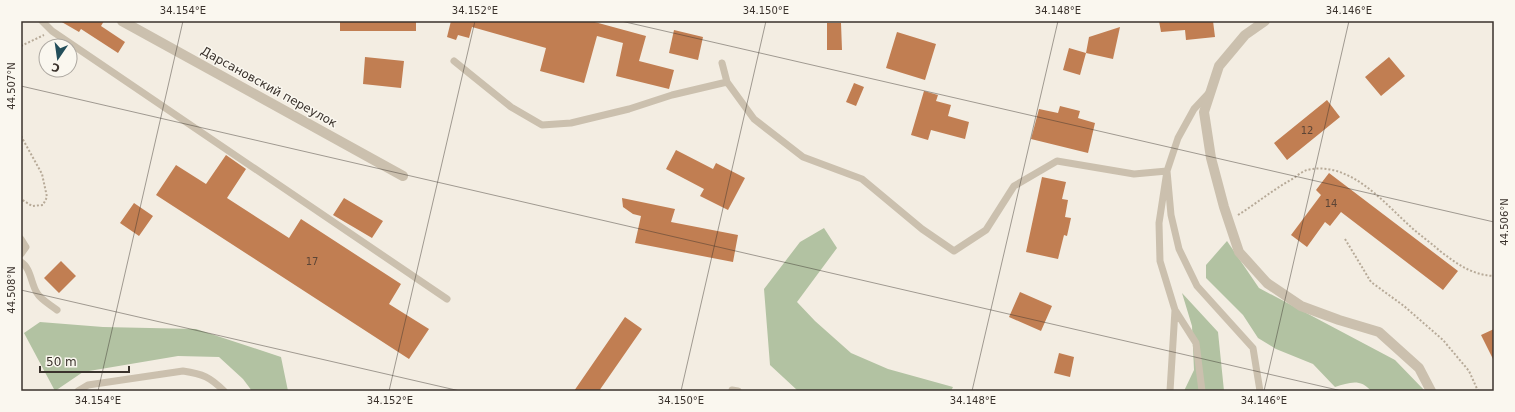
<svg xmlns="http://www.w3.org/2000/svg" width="1515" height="412" font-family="'DejaVu Sans',sans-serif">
<rect width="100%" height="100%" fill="#f3ede2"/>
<path fill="#b2c2a2" d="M824,228L837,248L797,302L815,321L851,353L888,369L953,387L951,391H801L797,390L770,365L764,289L800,242Z
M1227,241L1259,288L1395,360L1425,391H1371C1360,378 1349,383 1335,387L1313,364L1276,349L1258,338L1243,315L1206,278V265Z
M1182,293L1218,332L1224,391H1184L1194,370L1192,326Z
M40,322L103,327L196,329L281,357L288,391H252L243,379L219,357L178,356L83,372L55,391L24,333Z"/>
<path fill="#c17e52" d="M60,21H104L101,26L125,42L118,53L81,29L79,32Z
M340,21H416V31H340Z
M451,21H591L646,36L639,61L674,70L669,89L616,76L623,43L597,36L584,83L540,71L546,48L472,27L469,38L458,35L456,40L447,37Z
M1159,21H1213L1215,37L1186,40L1185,30L1161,32Z
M827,23H841L842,50H827Z
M1120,27L1113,59L1086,53L1089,37Z
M674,30L703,37L698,60L669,53Z
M897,32L936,44L925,80L886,68Z
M1069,48L1086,53L1080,75L1063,70Z
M365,57L404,61L401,88L363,84Z
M1389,57L1405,76L1381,96L1365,77Z
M854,83L864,87L856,106L846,102Z
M924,91L938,95L936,101L951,105L948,116L969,122L965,139L931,130L928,140L911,135Z
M1327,100L1340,117L1287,160L1274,143Z
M1060,106L1080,111L1078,118L1095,123L1088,153L1031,139L1039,109L1058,113Z
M676,150L713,169L716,163L745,178L728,210L700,196L704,189L666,169Z
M226,155L246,169L227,198L289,238L301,219L401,284L389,304L429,329L409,359L156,195L176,165L206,184Z
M1329,173L1458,271L1443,290L1341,212L1330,226L1325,222L1307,247L1291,235L1321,195L1316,190Z
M1042,177L1066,182L1062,199L1068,200L1065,217L1071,218L1067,236L1064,235L1058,259L1026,252Z
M344,198L383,221L372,238L333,215Z
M622,198L675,209L671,222L738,235L733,262L635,243L641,216L633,214L623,207Z
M134,203L153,216L139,236L120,223Z
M61,261L76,276L59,293L44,278Z
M1020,292L1052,306L1041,331L1009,317Z
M625,317L642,329L599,391H574Z
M1494,329V361L1481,335Z
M1059,353L1074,357L1070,377L1054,373Z"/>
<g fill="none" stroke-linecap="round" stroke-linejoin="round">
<path stroke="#b7aa98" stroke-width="2" stroke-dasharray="2 2" stroke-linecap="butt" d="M21,46L44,35
M21,136L42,174L47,197L43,205L32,206L21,199
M1238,215C1257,203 1274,189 1294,178C1298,175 1303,171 1307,170C1350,160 1384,203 1412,228C1421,236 1431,243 1440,251C1457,264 1472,275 1494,276
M1345,239L1371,282L1404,306L1443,340L1469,371L1478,391"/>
<path stroke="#cbc0ae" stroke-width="7" d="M42,21L52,31L447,299
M454,61L511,107L542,125L571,123L629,109L672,95L727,82
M722,63L727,82L754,119L803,157L862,179L922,229L954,251L986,230L1014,186L1057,161L1134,174L1167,171L1171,215L1179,249L1197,286L1253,348L1260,391
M21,239L26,247L21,254
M21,262C31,268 31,284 37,293C41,300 51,305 57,310
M732,390L738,391
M78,391L88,385L183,371C203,374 210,377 224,391
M1170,391L1175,310
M1202,391L1196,343L1175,310L1160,261L1159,223L1167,171L1178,138L1194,109L1208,94"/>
<path stroke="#cbc0ae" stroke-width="10" d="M122,21L403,176
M1265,21L1245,35L1219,66L1204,112L1211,158L1224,207L1239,252L1267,283L1301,306L1339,320L1379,332L1419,368L1431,391"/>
</g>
<path fill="none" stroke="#3a322c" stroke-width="1" stroke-opacity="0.45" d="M621,21L1494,222M21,86L1342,391M21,290L460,391M98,391L183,21M389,391L475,21M681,391L766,21M972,391L1058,21M1264,391L1349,21"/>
<g text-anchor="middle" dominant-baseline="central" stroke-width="3" stroke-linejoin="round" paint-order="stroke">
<g font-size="10" fill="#5c4536">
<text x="1307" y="130">12</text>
<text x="1331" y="203">14</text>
<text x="312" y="261">17</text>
</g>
<g font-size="12" fill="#3a322c" stroke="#faf7ef">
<text transform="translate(269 87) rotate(29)">Дарсановский переулок</text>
</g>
</g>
<rect width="1515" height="412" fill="none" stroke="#faf7ef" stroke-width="44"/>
<g transform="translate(58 58) rotate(193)"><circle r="19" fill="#faf7ef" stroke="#ada8a1"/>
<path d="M0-3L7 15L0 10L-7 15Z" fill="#234e5a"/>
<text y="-6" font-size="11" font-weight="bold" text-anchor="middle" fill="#3a322c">С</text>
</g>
<path d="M40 366v6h89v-6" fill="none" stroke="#3a322c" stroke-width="2"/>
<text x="46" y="366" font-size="12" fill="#3a322c" stroke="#faf7ef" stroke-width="3" paint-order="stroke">50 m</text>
<rect x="22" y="22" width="1471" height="368" fill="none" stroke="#3a322c" stroke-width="1.5"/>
<g font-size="10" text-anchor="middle" fill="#3a322c">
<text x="183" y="14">34.154°E</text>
<text x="475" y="14">34.152°E</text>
<text x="766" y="14">34.150°E</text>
<text x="1058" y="14">34.148°E</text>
<text x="1349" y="14">34.146°E</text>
<text transform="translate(11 86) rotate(-90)" y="4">44.507°N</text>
<text transform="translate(1504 222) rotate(-90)" y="4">44.506°N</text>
<text transform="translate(11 290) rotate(-90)" y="4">44.508°N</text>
<text x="98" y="404">34.154°E</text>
<text x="390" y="404">34.152°E</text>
<text x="681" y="404">34.150°E</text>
<text x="973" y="404">34.148°E</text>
<text x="1264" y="404">34.146°E</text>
</g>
</svg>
